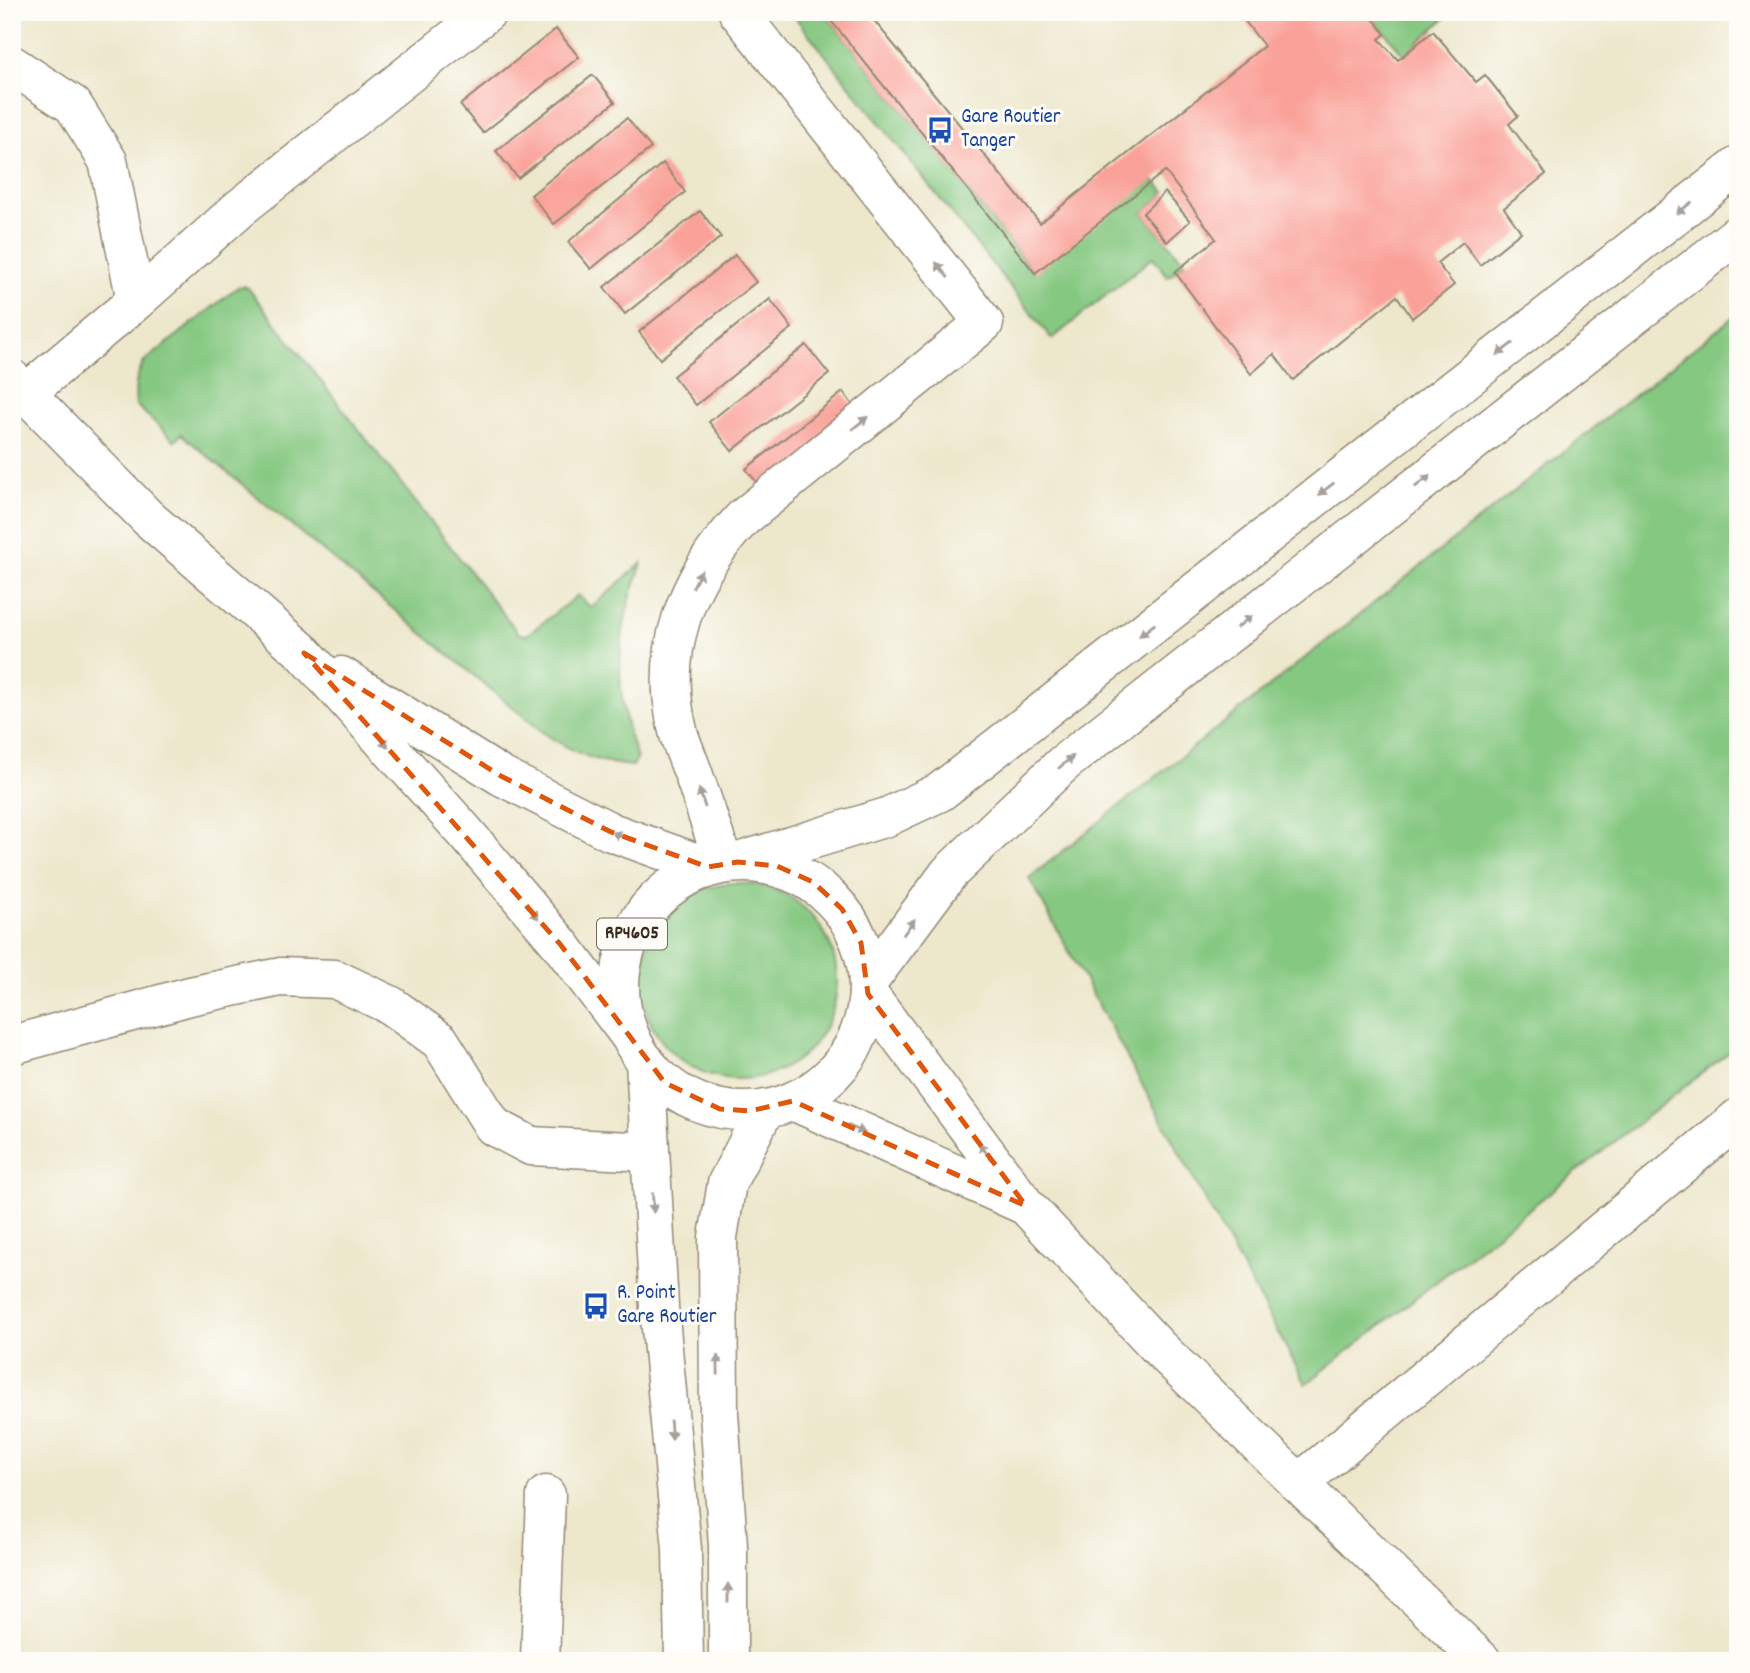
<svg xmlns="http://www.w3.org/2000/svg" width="1750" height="1673" font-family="Dekko,sans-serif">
<rect width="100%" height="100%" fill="#fdfcf7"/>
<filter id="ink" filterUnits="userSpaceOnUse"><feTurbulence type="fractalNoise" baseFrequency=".0143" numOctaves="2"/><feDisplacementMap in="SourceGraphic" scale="14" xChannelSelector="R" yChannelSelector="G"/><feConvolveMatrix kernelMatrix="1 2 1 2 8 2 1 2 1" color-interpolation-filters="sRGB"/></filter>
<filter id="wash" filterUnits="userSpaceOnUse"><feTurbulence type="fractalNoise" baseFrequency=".00686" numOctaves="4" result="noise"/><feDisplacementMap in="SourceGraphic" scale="28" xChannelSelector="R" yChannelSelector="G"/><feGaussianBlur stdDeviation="1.57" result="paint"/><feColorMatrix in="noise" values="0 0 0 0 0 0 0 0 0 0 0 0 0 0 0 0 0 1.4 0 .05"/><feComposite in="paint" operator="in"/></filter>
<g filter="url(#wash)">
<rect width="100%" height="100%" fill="#ede7cc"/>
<path fill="#85c881" stroke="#607950" stroke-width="2" d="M791,12H824L1034,272L1153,179L1165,192L1143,213L1185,263L1168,277L1153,257L1052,339Z
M1368,12H1452L1404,55Z
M244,286L248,288L519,634L527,635L578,595L591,608L642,563C637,580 629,597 626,615C615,666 620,710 637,759L633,766C597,763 577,754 546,735L181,434L175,441L136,405C134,388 136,376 144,362L238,287Z
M1738,313V1045L1306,1384L1029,878Z
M641 981a98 98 0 1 1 196 0a98 98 0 1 1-196 0Z"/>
<g id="blocks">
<path fill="#faa29a" d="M824,12H867L1040,223L1264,46L1238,12H1368L1385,34L1379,39L1398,60L1433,31L1476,82L1485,75L1518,116L1509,124L1546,174L1504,208L1521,232L1480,265L1463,242L1437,263L1454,285L1412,318L1397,296L1293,380L1274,354L1251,374L1175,272L1216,239L1165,171L1035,273Z
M556,29L579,57L483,133L460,105Z
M593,75L615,102L518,178L496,151Z
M627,118L651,148L554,224L531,195Z
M663,163L685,192L591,269L568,242Z
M1165,192L1190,221L1167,242L1143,213Z
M700,211L721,237L625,314L604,287Z
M735,255L756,282L660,359L639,332Z
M770,299L792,328L696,405L673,376Z
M806,345L829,374L732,451L709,422Z
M843,392L861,416L765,493L746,469Z"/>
</g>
</g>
<g filter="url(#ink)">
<use href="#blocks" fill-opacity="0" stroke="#948875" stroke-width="2"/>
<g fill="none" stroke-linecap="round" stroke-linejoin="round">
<g stroke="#948875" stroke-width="41">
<path id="minor" d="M12,65L73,105L108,161L136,301
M12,379L148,518L304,653L465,832L560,944L629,1035
M25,394L136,301L240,208L487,12
M341,676L501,776L611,832L708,867
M723,862C713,832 703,801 692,770C688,759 683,747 679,735C657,652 686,578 743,518L984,323L738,12
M868,994L1026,1206L1159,1348L1482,1661
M12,1045L190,996L280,977L335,979L390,1005L440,1041L493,1126L531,1146L650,1152
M793,1101L1024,1205
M1298,1484L1738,1118
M540,1661L546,1495"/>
</g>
<g stroke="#948875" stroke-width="41">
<path id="major" d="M738,862L887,817L940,792L1738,166
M620 987a124 124 0 1 1 248 0a124 124 0 1 1-248 0Z
M869,981L949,873L1063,764L1738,234
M645,1061L659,1307L682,1549L684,1661
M728,1661V1546L719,1413L718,1237L727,1183L765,1109"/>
</g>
<use href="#minor" stroke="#fff" stroke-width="38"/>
<use href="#major" stroke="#fff" stroke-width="38"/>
</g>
<defs><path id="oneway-solid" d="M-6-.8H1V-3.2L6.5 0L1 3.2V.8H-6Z" transform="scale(1.75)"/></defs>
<g fill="#a79f9a">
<use href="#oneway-solid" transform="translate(1684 208) rotate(142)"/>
<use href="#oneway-solid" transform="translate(942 270) rotate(-129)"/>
<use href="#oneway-solid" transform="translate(1505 349) rotate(142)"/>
<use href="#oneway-solid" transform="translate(860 423) rotate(-39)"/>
<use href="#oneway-solid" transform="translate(1423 481) rotate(-38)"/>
<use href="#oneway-solid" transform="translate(1326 489) rotate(142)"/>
<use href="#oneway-solid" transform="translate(697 579) rotate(-63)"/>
<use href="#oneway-solid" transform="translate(1244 622) rotate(-38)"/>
<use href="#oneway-solid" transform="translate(1147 630) rotate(142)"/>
<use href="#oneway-solid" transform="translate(382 740) rotate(48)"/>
<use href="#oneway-solid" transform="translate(1066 762) rotate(-40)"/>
<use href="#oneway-solid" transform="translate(702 798) rotate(-108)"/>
<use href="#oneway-solid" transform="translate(621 836) rotate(-160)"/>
<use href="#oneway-solid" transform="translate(532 911) rotate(50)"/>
<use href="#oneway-solid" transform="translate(909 927) rotate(-54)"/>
<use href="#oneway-solid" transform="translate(856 1129) rotate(24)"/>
<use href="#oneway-solid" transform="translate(985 1151) rotate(-127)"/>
<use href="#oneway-solid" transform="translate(653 1203) rotate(87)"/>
<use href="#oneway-solid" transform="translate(718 1365) rotate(-91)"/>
<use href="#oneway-solid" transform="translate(671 1430) rotate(85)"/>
<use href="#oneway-solid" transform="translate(728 1593) rotate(-90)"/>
</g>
</g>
<path fill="none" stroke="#df570d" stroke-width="5" stroke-dasharray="14 9" stroke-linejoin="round" d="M304,653L501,776L611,832L708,867L738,862L777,866L813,882L842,909L861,943L868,994L1026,1206L793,1101L750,1111L720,1109L665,1083L560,944Z"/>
<defs>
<g id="bus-bare" transform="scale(2.1)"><path d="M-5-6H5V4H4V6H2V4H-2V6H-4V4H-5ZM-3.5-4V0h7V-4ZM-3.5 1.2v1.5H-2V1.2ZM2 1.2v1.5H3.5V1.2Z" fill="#1a4fb4" stroke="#fdfcf7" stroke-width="2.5" paint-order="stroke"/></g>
</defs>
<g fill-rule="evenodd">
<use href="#bus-bare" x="940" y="130"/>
<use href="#bus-bare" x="596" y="1306"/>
</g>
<g text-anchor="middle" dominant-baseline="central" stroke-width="6" stroke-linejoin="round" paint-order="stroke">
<rect fill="#fdfcf7" stroke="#75695f" stroke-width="2" x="597" y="918.5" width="70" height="31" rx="5"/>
<g font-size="19" font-weight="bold" fill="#3b2a1e">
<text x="632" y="934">RP4605</text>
</g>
<g font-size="21" fill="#164399" stroke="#fdfcf7" text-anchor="start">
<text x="961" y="118">Gare Routier<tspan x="961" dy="24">Tanger</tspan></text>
<text x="617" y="1294">R. Point<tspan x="617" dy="24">Gare Routier</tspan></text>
</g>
</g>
<rect width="1750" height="1673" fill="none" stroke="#fdfcf7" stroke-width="42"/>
</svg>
